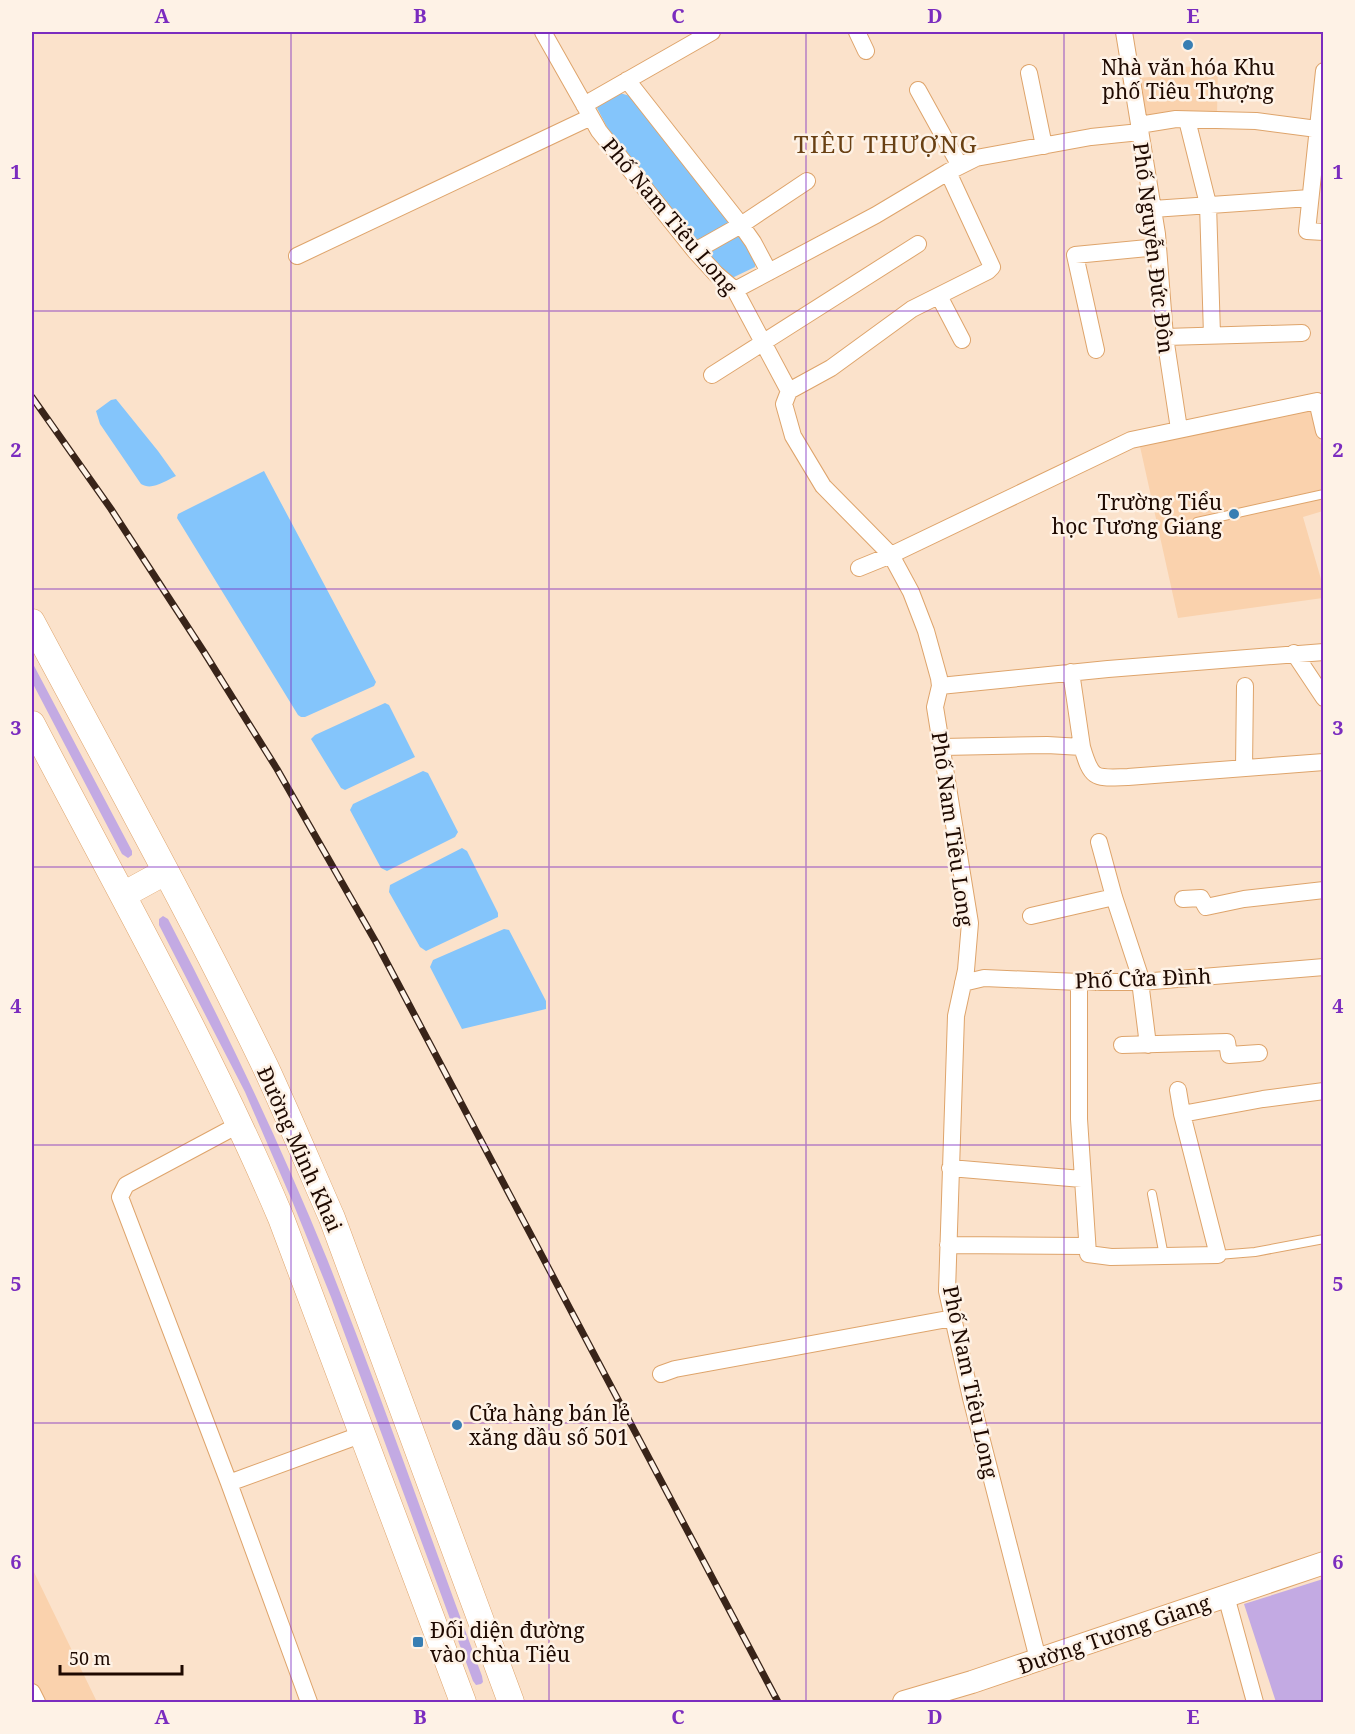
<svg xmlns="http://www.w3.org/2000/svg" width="1355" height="1734" font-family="'Noto Serif',serif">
<rect width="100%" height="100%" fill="#fbe2cb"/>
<path fill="#fad2ad" d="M1218,66L1217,115L1144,121L1138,78L1175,75V67Z
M1313,406L1323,454V511L1303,517L1323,586V598L1178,618L1139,442Z
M32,1568L97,1702H32Z"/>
<path fill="#c3aae3" d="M32,662L132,851V855L128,858L122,854L32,682Z
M163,916L168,919C226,1030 280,1143 327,1259C382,1397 430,1537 482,1676L483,1682L481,1684L476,1685L473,1681L331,1297L293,1203L245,1092L159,925V919Z
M1323,1579V1702H1276L1244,1604Z"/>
<path fill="#84c5fb" d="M620,93L630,96L734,223L755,257V267L732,278L725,277L609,131L597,108L598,106Z
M116,399L158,451L176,476C165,481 152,491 141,484L100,424L96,411L111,400Z
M264,471L376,682L374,686L305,717H301L298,715L177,518L178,514Z
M385,703L389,705L415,757L345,790L341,788L311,739L315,735Z
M423,771L428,773L458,832L455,837L387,871L381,868L350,810L353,804Z
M462,848L467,851L498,913V917L426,951L420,947L389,892L390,885Z
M504,929L509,930L546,1001V1009L462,1029L430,967L433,960Z"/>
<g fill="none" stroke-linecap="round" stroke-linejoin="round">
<g stroke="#dea46b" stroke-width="10">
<path id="service" d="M1197,522L1324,494
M1152,1194L1164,1256
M1218,1255L1255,1252L1324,1239"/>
</g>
<g stroke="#dea46b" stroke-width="18">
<path id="minor" d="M543,32L599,131L695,251L716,274L735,290L789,391L784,404L793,436L823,486L891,555L911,592L926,631L939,678L940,686L935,707L970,923L966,970L956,1016L947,1291L971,1398L1038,1659
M857,32L866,51
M1124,32L1157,234L1165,337L1179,429
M1324,71L1307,231L1324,232
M1029,73L1044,146
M627,80L741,225L753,242L769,272
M918,90L960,166
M584,105L712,32
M1187,120L1208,204L1212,335
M1139,125L1176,119L1256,121L1317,129
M1153,209L1310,198
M695,251L741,225L807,181
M297,256L591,117
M735,290L876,215L948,172L976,158L1091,137L1140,132
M939,296L962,340
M1165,337L1302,333
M1096,350L1075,255L1158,247
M712,375L918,244
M789,391L831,368L912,309L988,271L992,267L948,172
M859,568L891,555L1131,440L1317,401L1324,431
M1294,653L1324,698
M1071,672L1082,747
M940,686L1108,669L1324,652
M942,747L1047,745L1082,747C1092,781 1095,778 1128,777L1324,762
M1244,768L1245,686
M1099,842L1114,897L1139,973L1148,1045
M1183,899L1201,898L1206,907L1244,899L1324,890
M1031,916L1114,897
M1079,982V1119L1088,1254L1111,1257L1218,1255L1182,1114L1178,1090
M963,983L984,978L1079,982H1141L1324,967
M1122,1045L1227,1042L1229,1055L1259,1053
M1182,1114L1263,1099L1324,1091
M240,1124L126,1185L120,1197L229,1483L309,1702
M950,1168L1082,1179
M948,1245L1086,1246
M661,1374L675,1369L953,1318
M229,1483L363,1434
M1226,1596L1255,1702
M32,1692L37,1702"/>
</g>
<g stroke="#dea46b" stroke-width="24">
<path id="secondary" d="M904,1702L972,1682L1324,1563"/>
</g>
<g stroke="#dea46b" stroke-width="27">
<path id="primary" d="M32,622C111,770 193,917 266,1068C289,1118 310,1168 332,1218L511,1702
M32,724C117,887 209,1048 281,1218L463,1702
M123,895L165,872"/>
</g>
<use href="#service" stroke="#fff" stroke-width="8"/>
<use href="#minor" stroke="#fff" stroke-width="16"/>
<use href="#secondary" stroke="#fff" stroke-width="22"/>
<use href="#primary" stroke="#fff" stroke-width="26"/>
<g stroke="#392419" stroke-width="7">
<path id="rail" d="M32,397L111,509L204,652L277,769L377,944L778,1702"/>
</g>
<use href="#rail" stroke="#fef2e6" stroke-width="4.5" stroke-dasharray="14" stroke-linecap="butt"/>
</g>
<path fill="none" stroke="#7b2cbf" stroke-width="1.5" stroke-opacity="0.55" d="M291,32V1702M549,32V1702M806,32V1702M1064,32V1702M32,311H1324M32,589H1324M32,867H1324M32,1145H1324M32,1423H1324"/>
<g fill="#387eb3" stroke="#fef2e6" stroke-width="2">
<circle cx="1188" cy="45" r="6"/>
<circle cx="1234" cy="514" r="6"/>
<circle cx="457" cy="1425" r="6"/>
<rect x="412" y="1636" width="12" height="12" rx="3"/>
</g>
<g text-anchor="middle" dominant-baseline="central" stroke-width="5" stroke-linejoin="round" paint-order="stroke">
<g font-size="21" fill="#1e0900" stroke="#fef2e6" text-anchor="start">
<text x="1188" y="67" text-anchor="middle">Nhà văn hóa Khu<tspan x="1188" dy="24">phố Tiêu Thượng</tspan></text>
<text x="1222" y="502" text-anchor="end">Trường Tiểu<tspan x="1222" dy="24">học Tương Giang</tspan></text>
<text x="469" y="1413">Cửa hàng bán lẻ<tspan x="469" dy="24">xăng dầu số 501</tspan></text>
<text x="430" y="1630">Đối diện đường<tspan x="430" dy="24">vào chùa Tiêu</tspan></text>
</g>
<g font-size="21" fill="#1e0900" stroke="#fef2e6">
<text transform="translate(670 216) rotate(50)">Phố Nam Tiêu Long</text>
<text transform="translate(1154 248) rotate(83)">Phố Nguyễn Đức Đôn</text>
<text transform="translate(953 829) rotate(82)">Phố Nam Tiêu Long</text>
<text transform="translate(1143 978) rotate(-2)">Phố Cửa Đình</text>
<text transform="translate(300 1149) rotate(66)">Đường Minh Khai</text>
<text transform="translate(971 1382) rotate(78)">Phố Nam Tiêu Long</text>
<text transform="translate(1114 1634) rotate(-19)">Đường Tương Giang</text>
</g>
<g font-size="24" letter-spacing="1.5" fill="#694013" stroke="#fef2e6">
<text x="886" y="143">TIÊU THƯỢNG</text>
</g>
</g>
<rect width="1355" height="1734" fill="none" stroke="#fef2e6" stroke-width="66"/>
<path d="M60 1665v9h122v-9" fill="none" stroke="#1e0900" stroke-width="3"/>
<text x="69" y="1665" font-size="18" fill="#1e0900" stroke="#fef2e6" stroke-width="4.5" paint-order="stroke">50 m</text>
<rect x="33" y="33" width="1289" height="1668" fill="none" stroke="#7b2cbf" stroke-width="2"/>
<g font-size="20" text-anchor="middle" font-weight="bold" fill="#7b2cbf">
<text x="162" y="23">A</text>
<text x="420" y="23">B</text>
<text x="678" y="23">C</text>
<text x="935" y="23">D</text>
<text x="1193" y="23">E</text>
<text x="16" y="179">1</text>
<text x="1338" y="179">1</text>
<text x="16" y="457">2</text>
<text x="1338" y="457">2</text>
<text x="16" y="735">3</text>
<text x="1338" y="735">3</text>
<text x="16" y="1013">4</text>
<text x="1338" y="1013">4</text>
<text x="16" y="1291">5</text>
<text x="1338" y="1291">5</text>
<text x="16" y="1569">6</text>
<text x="1338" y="1569">6</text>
<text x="162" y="1724">A</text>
<text x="420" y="1724">B</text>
<text x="678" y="1724">C</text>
<text x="935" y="1724">D</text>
<text x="1193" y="1724">E</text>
</g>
</svg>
